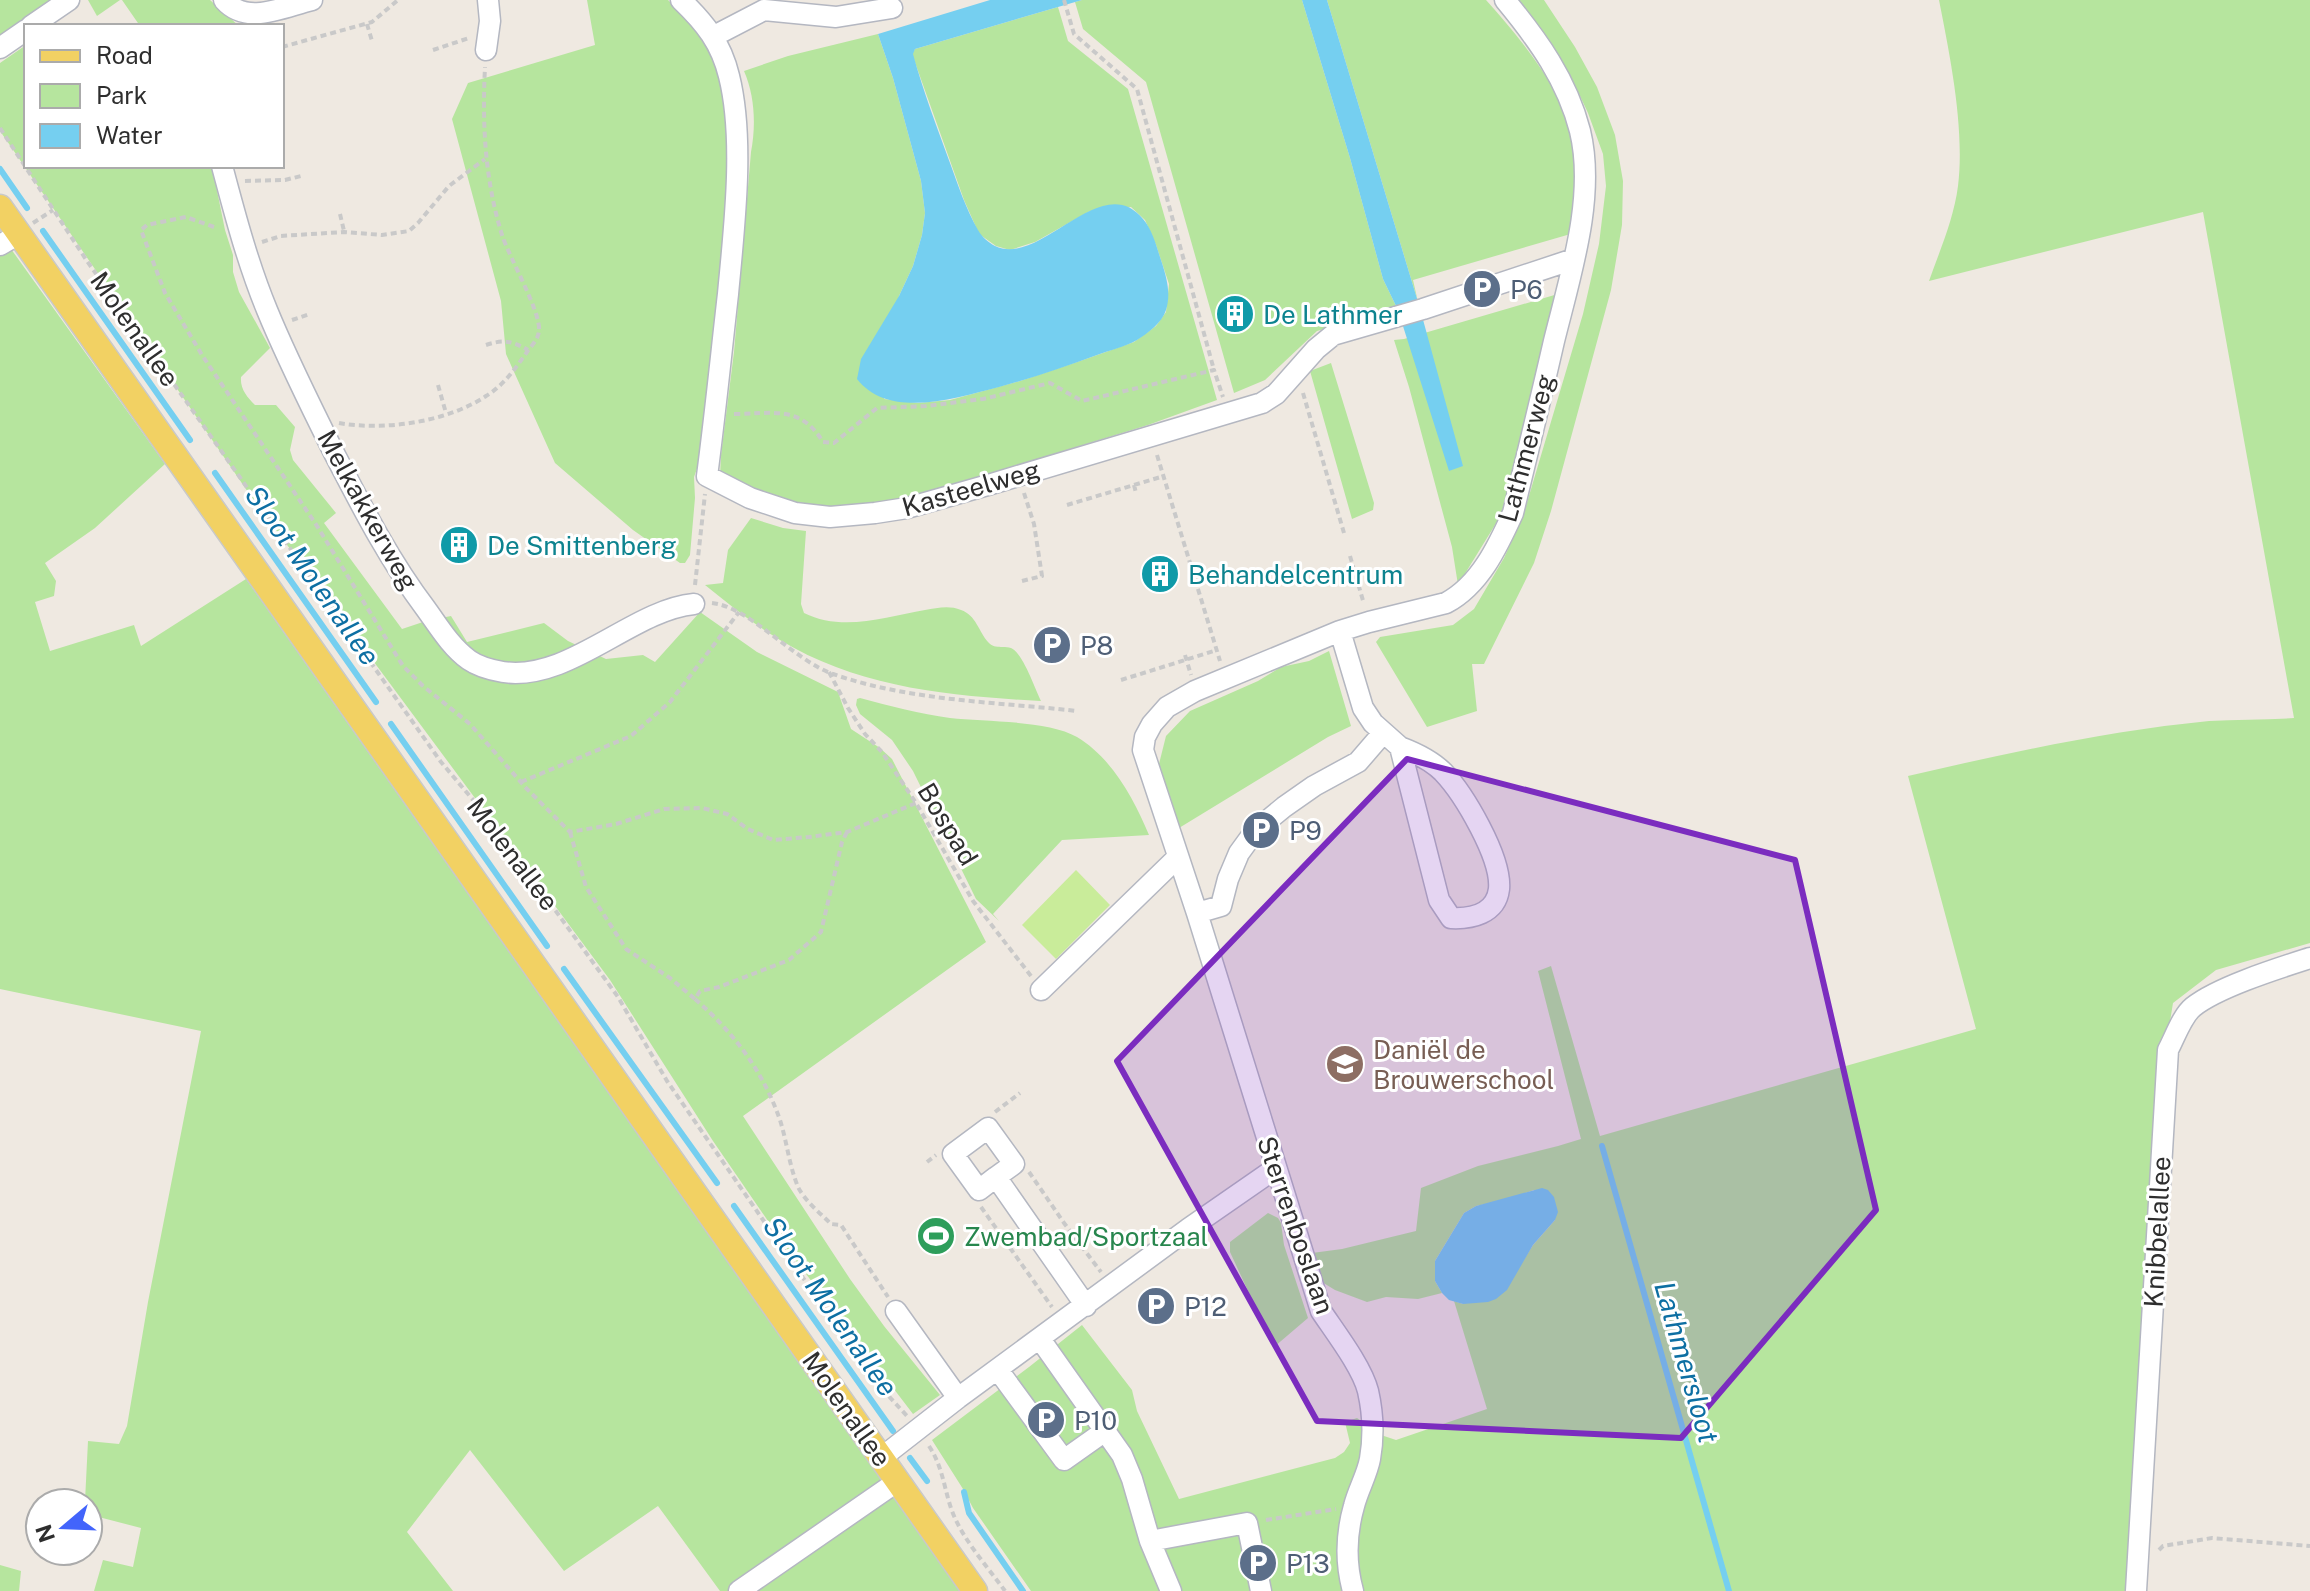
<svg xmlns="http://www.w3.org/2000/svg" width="2310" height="1591" font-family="'Public Sans',sans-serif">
<rect width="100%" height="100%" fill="#efe9e1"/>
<path fill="#b6e59e" d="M0,0H53L0,37Z
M88,0H120L97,16Z
M122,0H210L239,26H140Z
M587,0H668L707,39L726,90L730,193L701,457L694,477L695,498L690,555L685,563H680L633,530L555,463L506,354L501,301L452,119L468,83L595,45Z
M1082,0H1302L1350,158L1383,279L1397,308L1317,331L1265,380L1234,393L1146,82L1083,29L1075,2Z
M1327,0H1486C1520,38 1568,95 1575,146C1580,175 1576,204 1574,233L1413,280L1418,302Z
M1515,0H1544L1575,47L1597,87L1615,135L1623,181L1622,225L1611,290L1551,511L1534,563L1484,664H1472L1477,711L1427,727L1376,642L1380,637L1453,625L1474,609L1504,558L1523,516L1583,314L1599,244L1606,186L1603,154L1588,113L1572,79L1548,42Z
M1939,0H2310V943L2216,970L2173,1003L2166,1046L2129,1591H1031L973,1508L963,1489L932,1440L1029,1367L1082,1325L1132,1390L1137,1411L1179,1499L1335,1458L1344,1452L1350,1443L1345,1422L1357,1418L1384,1436L1396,1440L1487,1409L1454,1301L1463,1304L1523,1261L1533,1245L1555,1220L1534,1190L1505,1200L1476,1206L1464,1213L1435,1261V1281L1442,1293L1418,1299L1386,1297L1367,1302L1335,1290L1317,1279L1312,1253L1342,1249L1416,1231L1421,1188L1478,1166L1558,1146L1581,1139L1538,971L1551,966L1600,1136L1976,1029L1908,776C2007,753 2107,731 2209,721C2237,719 2266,720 2294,718L2203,212L1929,281C1940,250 1954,218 1958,186C1965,129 1950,56 1939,0Z
M1058,7L1068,41L1128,89L1217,400L1148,425L903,500C864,505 822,514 784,503C762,498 741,485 720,477L721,455L734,352L751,152C756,126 755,96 744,71L788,56L878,34L893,78L921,181L925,213L922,235L913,266L899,296L884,399L918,403L950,400L1020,381L1083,360L1134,342L1156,326L1166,312L1169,284L1156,245L1145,220L1131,207L1090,211L1035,242L1010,250L996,246L979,234L964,200L912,54L915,49Z
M26,45V166H212L225,230L233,255V272L239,292L270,348L241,377C240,389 247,397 255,405H276L295,427L290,450L293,460L336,513L324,523L402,629L426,621L451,616L467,642L544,623L568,641L606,659L643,655L655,662L700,612L757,652L838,692L851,729L880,748L892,759L986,942L743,1116L850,1279L884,1326L940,1395L913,1414L790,1253L713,1141L610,980L250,495L7,141L0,131V63Z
M11,249L165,464L95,528L45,563L56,581L54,596L35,602L50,651L134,625L141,646L246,579L960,1591H720L658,1506L564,1571L470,1450L407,1532L453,1591H94L103,1560L133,1567L141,1528L91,1515L93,1504L85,1501L88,1441L119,1444L127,1426L148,1302L201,1031L0,989V255Z
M1568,291L1503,512L1458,585L1452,547L1409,387L1394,340L1404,339Z
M1331,363L1374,503L1373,510L1352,519L1310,371Z
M751,518L783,528L806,531L801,604L804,613C842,632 886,617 925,610C937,608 949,605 961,610C976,615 979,632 988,642C995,650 1003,645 1011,648C1023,653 1035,689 1041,701C950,696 859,688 780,640C753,624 729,604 705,585L723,583L728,550Z
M1329,651L1351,726L1328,737L1179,828L1160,773L1159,764L1166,736L1190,711L1258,681L1281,667L1309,661Z
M860,698C890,706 920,714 950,718C985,722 1048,720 1077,737C1112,758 1134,799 1149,835L1062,840L993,914L999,921L976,899L913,771L892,740L860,714L856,705L857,699Z
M1268,1213L1278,1218L1281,1223L1284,1245L1308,1318L1274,1347L1230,1252V1242Z
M0,1565L21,1571L19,1591H0Z"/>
<path fill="#c9ec9a" d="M1076,870L1110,905L1056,959L1022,925Z"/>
<path fill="#75cff0" d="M990,0H1082L915,49L913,54C923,91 937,127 950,163C958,185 966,209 978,230C981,236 989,243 995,246C1041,268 1101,168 1143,219C1153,230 1157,249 1162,263C1167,279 1171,294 1166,310C1162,323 1148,333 1137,340C1125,347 1110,350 1097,355C1065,367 1032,378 999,387C956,398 889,420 857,379L861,359L899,296L913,266L922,235L925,213L921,181L893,78L878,34Z
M1302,0H1327L1418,302L1397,308L1383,279L1350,158Z
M1422,316L1463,466L1449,471L1402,323Z
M1542,1188L1548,1190L1554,1197L1558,1212L1555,1220L1533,1245L1507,1290L1496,1299L1488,1302L1463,1304L1449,1300L1442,1293L1435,1281V1261L1464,1213L1476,1206Z"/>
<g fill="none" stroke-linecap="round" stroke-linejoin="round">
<path stroke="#75cff0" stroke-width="6" d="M0,169L27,208
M43,231L190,440
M215,473L376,702
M391,724L547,946
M564,969L717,1183
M1602,1146L1729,1591
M734,1206L893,1431
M910,1458L927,1481
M964,1492L969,1513L1023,1591"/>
<g stroke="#b4b7c1" stroke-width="23">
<path id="minor" d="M224,0C247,26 283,7 312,0
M681,0C705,23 721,43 729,76C745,140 734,229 728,294C721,355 715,416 707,476L750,498L795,513L830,517L875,513L907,508L988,485L1262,403L1276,394L1316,349L1333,335L1423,309L1574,259
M31,26L69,0
M714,36L764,10L836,17L892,8
M0,48L26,30
M486,50L490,21L488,0
M222,166C235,215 248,264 267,310C287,359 311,406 334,453C362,507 389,560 426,609C439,627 451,647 469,660C479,667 491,670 503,672C569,682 632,610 694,604
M0,245L19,234
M1340,631L1363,708L1373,723L1400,747L1439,900L1451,918C1471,919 1496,914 1499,889C1502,858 1464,794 1443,772C1431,760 1416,753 1400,747
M1197,913L1221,906L1228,879L1239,853L1255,831L1284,807L1314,786L1358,762L1383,733
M1041,990L1178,857
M996,1177L979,1190L953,1154L988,1128L1014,1164L996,1177L1086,1306
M896,1311L958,1398
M1040,1339L1122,1455L1132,1479L1150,1541L1171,1591
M998,1370L1064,1460L1105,1431
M881,1458L958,1398L1188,1229L1276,1168
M1150,1541L1247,1523L1261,1591
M739,1591L898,1481
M1353,1591C1345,1562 1346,1534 1354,1506C1358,1490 1367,1475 1370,1459C1374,1436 1373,1413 1368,1391C1362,1367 1335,1332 1321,1311L1197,913L1143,750L1145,737L1152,724L1167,707L1195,691L1340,631L1369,622L1446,603C1480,585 1498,546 1513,513C1527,455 1541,398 1554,341C1570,276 1596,197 1580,131C1567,80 1538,40 1505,0
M2136,1591L2168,1050C2175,1037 2182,1016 2193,1007C2218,987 2279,968 2310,958"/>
</g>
<g stroke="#c9c9c9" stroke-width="27">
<path id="major" d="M0,207L975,1591"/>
</g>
<path stroke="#c9c9c9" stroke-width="4" stroke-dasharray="6 4" stroke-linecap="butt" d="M1064,0L1074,34L1137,89L1214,370
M367,24L372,41
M282,47L372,22L398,0
M433,50L469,38
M0,128L87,261L441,762L490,820L618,997L667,1081L873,1379L907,1416
M245,181L285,180L301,176
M340,214L344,231
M33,223L53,210
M214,227L186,217L147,225L141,230L165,293L202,355L317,526L403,666L423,686L470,724L526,788L570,832L616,824L664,809L702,808L727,814L748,829L773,840L809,837L847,832L916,803
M262,242L281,236L344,232L382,235L409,231L418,223L449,186L485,159
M292,320L310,314
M486,345C504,339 512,341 528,350
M438,385L446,413
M1303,393L1344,533
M734,414C771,414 800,404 823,442L834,443L877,408L926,406L983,399L1050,383L1082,401L1214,370L1223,397
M339,423C385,431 447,422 486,396C504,385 515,369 527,352C531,346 538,340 539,331C541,312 510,259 502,235C485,180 482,125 485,67
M1157,455L1220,661
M1134,485L1136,493
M1067,505L1164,476
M1350,556L1364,604
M1022,581L1042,576L1034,524L1024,493
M695,585L705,494
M712,603C750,607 793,660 833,674C910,701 997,702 1077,711
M1185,655L1191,675
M829,672L848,708L865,734L882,752L916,803L973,901L1031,976
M1121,680L1217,650
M521,782L631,736L670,702L739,612
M570,832L586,887L626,949L670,978L695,999L700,991L719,987L789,960L821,932L842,842L847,832
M695,999C734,1033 763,1071 780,1120C787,1142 789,1165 798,1187C805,1201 820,1213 831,1224L841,1225L888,1297
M995,1112L1020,1093
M927,1162L936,1155
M1029,1172L1064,1223L1101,1272
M981,1207L1052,1307
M929,1446C943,1467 944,1489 952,1511C963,1540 987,1566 1005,1591
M1266,1520L1336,1509
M2159,1550L2163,1546L2212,1538L2310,1546"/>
<use href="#minor" stroke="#fff" stroke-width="20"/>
<use href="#major" stroke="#f2d163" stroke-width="24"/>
</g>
<path fill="#7b2cbf" fill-opacity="0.2" stroke="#7b2cbf" stroke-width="6" stroke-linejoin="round" d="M1407,759L1795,860L1876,1210L1681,1438L1317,1421L1117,1061Z"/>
<defs>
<g id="parking-disc" transform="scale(2)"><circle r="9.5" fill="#5c6f8a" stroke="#fff"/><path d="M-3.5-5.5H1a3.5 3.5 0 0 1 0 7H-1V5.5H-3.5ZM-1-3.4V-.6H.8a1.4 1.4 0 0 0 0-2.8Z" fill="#fff"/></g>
<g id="building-disc" transform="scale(2)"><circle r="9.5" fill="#0f9aa8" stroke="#fff"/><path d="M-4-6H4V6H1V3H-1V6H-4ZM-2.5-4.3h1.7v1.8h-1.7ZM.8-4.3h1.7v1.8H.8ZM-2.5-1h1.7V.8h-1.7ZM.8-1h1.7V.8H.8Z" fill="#fff"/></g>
<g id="school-disc" transform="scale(2)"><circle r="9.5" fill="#8d6e63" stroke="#fff"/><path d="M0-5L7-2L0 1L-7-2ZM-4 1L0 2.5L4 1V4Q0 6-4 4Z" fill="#fff"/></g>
<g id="stadium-disc" transform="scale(2)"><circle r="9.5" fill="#2e9e5b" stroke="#fff"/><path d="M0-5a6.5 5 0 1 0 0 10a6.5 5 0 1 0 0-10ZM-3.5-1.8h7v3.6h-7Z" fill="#fff"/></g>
</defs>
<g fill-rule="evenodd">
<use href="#parking-disc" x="1482" y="289"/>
<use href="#building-disc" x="1235" y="314"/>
<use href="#building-disc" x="459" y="545"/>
<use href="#building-disc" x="1160" y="574"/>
<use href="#parking-disc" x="1052" y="645"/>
<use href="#parking-disc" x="1261" y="830"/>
<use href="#school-disc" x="1345" y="1064"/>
<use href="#stadium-disc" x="936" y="1236"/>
<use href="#parking-disc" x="1156" y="1306"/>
<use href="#parking-disc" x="1046" y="1420"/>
<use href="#parking-disc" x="1258" y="1563"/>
</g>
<g text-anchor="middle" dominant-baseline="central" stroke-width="6" stroke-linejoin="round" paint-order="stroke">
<g font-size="26" fill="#4e5e75" stroke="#fff" text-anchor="start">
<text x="1510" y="289">P6</text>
<text x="1080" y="645">P8</text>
<text x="1289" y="830">P9</text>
<text x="1184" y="1306">P12</text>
<text x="1074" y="1420">P10</text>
<text x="1286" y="1563">P13</text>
</g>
<g font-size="26" fill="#0d838f" stroke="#fff" text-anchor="start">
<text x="1263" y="314">De Lathmer</text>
<text x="487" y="545">De Smittenberg</text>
<text x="1188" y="574">Behandelcentrum</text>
</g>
<g font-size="26" fill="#2e2e2e" stroke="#fff">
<text transform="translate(135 329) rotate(55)">Molenallee</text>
<text transform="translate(1526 448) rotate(-75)">Lathmerweg</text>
<text transform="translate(971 488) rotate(-16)">Kasteelweg</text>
<text transform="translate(368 510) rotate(61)">Melkakkerweg</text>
<text transform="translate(948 824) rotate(59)">Bospad</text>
<text transform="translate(513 854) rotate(53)">Molenallee</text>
<text transform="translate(1296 1225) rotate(71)">Sterrenboslaan</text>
<text transform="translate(2157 1232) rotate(-87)">Knibbelallee</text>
<text transform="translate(847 1409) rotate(55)">Molenallee</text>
</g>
<g font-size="26" fill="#785e54" stroke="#fff" text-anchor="start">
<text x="1373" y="1049">Daniël de<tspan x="1373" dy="30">Brouwerschool</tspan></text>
</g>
<g font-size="26" fill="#27864d" stroke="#fff" text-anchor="start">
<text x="964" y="1236">Zwembad/Sportzaal</text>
</g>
<g font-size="28" font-style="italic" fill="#0d6fa3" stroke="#fff">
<text transform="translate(313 575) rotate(55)">Sloot Molenallee</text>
<text transform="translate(831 1306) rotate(55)">Sloot Molenallee</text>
<text transform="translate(1687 1362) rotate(74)">Lathmersloot</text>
</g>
</g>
<rect x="24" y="24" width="260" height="144" fill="#ffffff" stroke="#ababab" stroke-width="2"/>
<rect x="40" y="50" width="40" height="12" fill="#f2d163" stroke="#ababab" stroke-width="2"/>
<text x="96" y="64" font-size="24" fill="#2e2e2e">Road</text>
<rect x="40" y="84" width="40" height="24" fill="#b6e59e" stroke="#ababab" stroke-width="2"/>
<text x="96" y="104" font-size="24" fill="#2e2e2e">Park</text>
<rect x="40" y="124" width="40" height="24" fill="#75cff0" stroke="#ababab" stroke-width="2"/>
<text x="96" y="144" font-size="24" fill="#2e2e2e">Water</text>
<g transform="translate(64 1527) rotate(251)"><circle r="38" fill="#ffffff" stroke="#ababab" stroke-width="2"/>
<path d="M0-6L14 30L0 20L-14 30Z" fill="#4264fb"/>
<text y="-12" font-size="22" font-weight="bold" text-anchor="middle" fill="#2e2e2e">N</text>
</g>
</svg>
